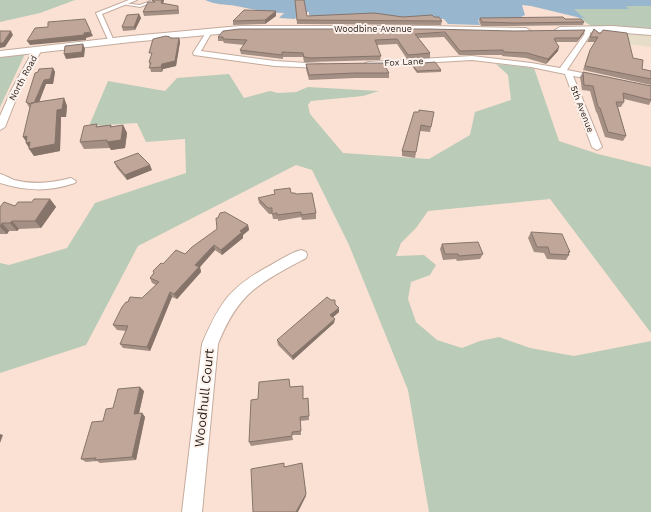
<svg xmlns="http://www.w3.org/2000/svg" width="651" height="512" font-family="'Work Sans',sans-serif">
<rect width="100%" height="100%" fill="#fbe1d3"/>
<path fill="#e5ddc7" d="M617,31L651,35V47L628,44Z"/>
<path fill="#bacbb8" d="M0,0H75L40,13L0,22Z
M625,6H651V31L593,27L577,17L584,19L573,9H628Z
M25,54L0,107V57Z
M496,64L534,68L559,141L598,154L651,167V333L550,199L428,211L416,228L401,243L396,256L424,255L436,265L430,275L411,282L408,299L416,322L437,340L462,348L480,341L499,337L530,348L574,356L651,341V512H429L408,390L349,245L312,170L296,165L138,246L86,345L0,373V263L9,265L67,248L95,203L186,173L185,139L146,142L137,123L89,126L108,81L165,91L177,78L229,74L244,98L270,91L278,93L296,92L308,87L379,91L363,96L311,101L308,105L310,114L343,153L429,159L470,135L475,112L511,100L508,75Z"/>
<path fill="#98b7ce" d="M205,0H651V6H626L629,9H574L585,19L531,6L522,5L525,15L521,17L492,20H478L480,25L448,24L444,19L383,16V14L316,18L309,15V12H299L295,19L279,18L284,13C267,13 252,9 236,6C225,4 215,5 205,0Z"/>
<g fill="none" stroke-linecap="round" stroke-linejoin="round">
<g stroke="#c3ab9d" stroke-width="2">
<path id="service" d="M153,0L155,1L140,7L122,4L123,3L140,5Z"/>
</g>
<g stroke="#c3ab9d" stroke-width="2">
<path id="minor" d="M129,0H137L102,14L114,41L109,42L96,13Z
M586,29H590V35L567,70L598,76L602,78L598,80L573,76L602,147L597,150L592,147L565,74L531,67L472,60L368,66L364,64L368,62L472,56L531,63L560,68L584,35Z
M207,31L212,32L201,51L275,61L322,64L326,66L322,68L275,66L194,55L193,53Z
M34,49H37L41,51L20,89L5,127L0,130V116L12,89Z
M0,174C5,175 9,178 14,180C34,185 52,183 71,178L76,181L75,183C49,192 26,191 0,183Z
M301,250L306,252L307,255L306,258C258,284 239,292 218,344L202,512H182L202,344C220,302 230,287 271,265C280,260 290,253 301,250Z"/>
</g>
<g stroke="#c3ab9d" stroke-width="2">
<path id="secondary" d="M240,26H428L526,28L531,31L526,34L428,32H240L131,42L0,57V51L131,36Z
M612,26L651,29V35L612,32L560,33L555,30L560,27Z"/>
</g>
<use href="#service" fill="#fff" fill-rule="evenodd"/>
<use href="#minor" fill="#fff" fill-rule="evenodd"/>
<use href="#secondary" fill="#fff" fill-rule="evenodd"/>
</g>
<path fill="#a48f84" d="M152,0H164L163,3L179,10V14L144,16L143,12L153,2Z
M295,0L307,16L434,17L442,21L441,25L297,24Z
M276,11V16L265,24L233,25V21Z
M139,14L141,18L135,30L123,31L122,27Z
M480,18L565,19L584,22L583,25L513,26H481L479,21Z
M594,29L633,58L642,69L651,71V85L583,70L588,55L595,42H587Z
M585,30L583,34L577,42H556L558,51L546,64L526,58L502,56V55H459L444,37L418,38L430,53V58L407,59L397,44L376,45L381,56L380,60L310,62H304L303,57H283V59L241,54L240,50L244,45L224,43L223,41H218V37Z
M170,38H179L180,42L176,66L163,69L162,72H151L149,62Z
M306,64L389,73V78H355L309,80L306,69Z
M412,64L441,70V72L417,73L412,66Z
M53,68L55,72L53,84H46L39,102L64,98L67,106L66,117H61L60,151L34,156L26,143L30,108L29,107L26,102L38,72Z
M583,72L651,86V101L649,105L624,99V102L621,107H618L626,136L623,141L605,137L597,113L596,112L590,91L582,90L580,77Z
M419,112L431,127L430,132L420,131L415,158L402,156V151Z
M111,125L112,127L123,125L127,133L125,148L111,150L110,148L84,149L80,142L98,126Z
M114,162L152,170L127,180L117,168Z
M291,193L296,194L316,213V219L302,220L301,217L278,221V219H273L272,214H269L259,203L258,198L275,194Z
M50,199L56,207L41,228L19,229L17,231H9L7,234H0V207L15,206Z
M248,225L249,230L243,235V238L222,255L215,250L200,267L201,272L177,299L172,297L150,351L123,348L120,344L126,331L117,330L113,325L128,302L142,298L156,285L152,283L150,278L163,264L185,254Z
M531,232L570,252L569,253V255L566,260L547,259L544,253L534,252L528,238Z
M442,244L483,254L480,259L457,261L456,259L443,260L440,249Z
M335,304L339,312L333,317L334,323L293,360L278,345L277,340Z
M289,379L290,387L304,399L308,398L309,420L300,421L301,435H292L293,440L251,446L249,442L258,399Z
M144,391L139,413H142L145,417L136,460L100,463L97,461L86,462L81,459L103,421L113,408Z"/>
<path fill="#86746b" d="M162,0H164L162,7L161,3Z
M276,11V16L265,24V20Z
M139,14L141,18L135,30L134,27Z
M585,30L583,34L577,42L579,38Z
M11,31L13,35L5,47L0,48V43Z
M91,32L93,36L86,38V40L30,45L27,41Z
M179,38L180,42L176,66L163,69L162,72L161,67L162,64Z
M83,44L85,49L84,57L66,59L64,54Z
M559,47L558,51L546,64L548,59Z
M53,68L55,72L53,84H46L36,110L33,105L44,80Z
M64,98L67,106L66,117H61L60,151L34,156L29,149H30L26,143H27L23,137L27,136L57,110Z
M123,125L127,133L125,148L111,150L107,142Z
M150,165L152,170L127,180L125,175Z
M50,199L56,207L41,228L35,221Z
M12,221L19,229L17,231L10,223Z
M2,223L9,231L7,234L0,227Z
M248,225L249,230L243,235V238L222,255L221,250L240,231Z
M214,245L215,250L200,267L201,272L177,299L174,294L195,265Z
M170,292L172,297L150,351L147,347Z
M339,308V312L330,320V315Z
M335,319L334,323L293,360L292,356Z
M140,387L144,391L138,418L134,414Z
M142,413L145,417L136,460L132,457Z
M0,434L3,435L0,443Z
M302,466L306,496L298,512H296Z"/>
<path fill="#bfa699" stroke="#86746b" d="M152,0H162L161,3L178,6V10L143,12L148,2H155Z
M295,0H304L307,16L374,13L403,17L432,15L434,17H439L442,21L297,20Z
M244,10L276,11L265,20L233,21Z
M139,14L134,27H122L127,15Z
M563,17L565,19H581L584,22L514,23L482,22L480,18Z
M85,19L91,32L84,33V35L27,41L35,28L48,27V22Z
M239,29H429L514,31L585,30L579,38H555L554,39L559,47L548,59L527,53L504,52L503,50L460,51L445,32L415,34L430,53L408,55L397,39L375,40L381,56L310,58L304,57L303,53L282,52V55L240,50L247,40L223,39V37H218L223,31Z
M594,29L600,34L603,30L627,33L633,58L643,60L642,69L651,71V79L585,66L590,50L598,37H590Z
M0,31H11L3,43H0Z
M166,36L170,37V38H179L175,61L162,64L161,67L149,68L151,63L149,62L152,53H149L153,39Z
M83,44L82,52L64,54L65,46Z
M435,62L441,70L417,71L412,64Z
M383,63L389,73H355L309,75L306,64Z
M53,68L50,79L44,80L34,103H31V104L26,102L35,73L38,72L39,69Z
M583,72L651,86V100L623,93L624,102H616L626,136L608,132L600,108L598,107L593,86L584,85Z
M64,98L62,109L57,110L55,144L29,149L30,142L26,143L27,136L23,137L31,103Z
M419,110L434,112L431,127L421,125L416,152L402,151L414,112H419Z
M97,124L96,127L111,125L110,127L123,125L121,140L107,142V140L80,142L84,126Z
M138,153L150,165L125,175L114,162Z
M290,188L291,193H295L296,194L312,193L316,213L301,215V212L277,215V213L272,214V208H268L258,198L275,194L274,190Z
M34,199H50L35,221H12L10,223H2L0,226V207L4,202L15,206L18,202H32Z
M225,212L248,225L240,231L242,232L221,250L214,245L195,265L199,267L174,294L170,292L147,347L120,344L128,326L113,325L122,307L126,302H128L130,297L142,298L159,282L150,278L154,273L153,271L161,263L163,264L176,250L185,254L192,247L217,229L216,218H218L220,213Z
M531,232L562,234L570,252H568L569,255L550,254L548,247H537Z
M478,242L483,254L459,256L458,254H445L442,244Z
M327,297L331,300H335V304L339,308L330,315L335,319L292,356L277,340Z
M289,379L290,387L303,386V399L308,398L309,416L300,417L301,431L292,432V436L249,442L251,400L258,399L259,382Z
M140,387L134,414L142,413L132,457L95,460L96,458L81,459L92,422L103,421L106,409L113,408L118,389Z
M284,463V467L302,463L306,494L296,512H253L251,469Z"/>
<g text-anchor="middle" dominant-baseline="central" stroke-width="4" stroke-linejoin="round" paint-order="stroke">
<g font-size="9" fill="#291f1a" stroke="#fdf2ec">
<text x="373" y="29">Woodbine Avenue</text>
<text transform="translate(404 62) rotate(-3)">Fox Lane</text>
<text transform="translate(23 78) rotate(-62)">North Road</text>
<text transform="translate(582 109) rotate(69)">5th Avenue</text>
</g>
<g font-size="13" fill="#291f1a" stroke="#fdf2ec">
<text transform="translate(204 398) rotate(-84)">Woodhull Court</text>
</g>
</g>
</svg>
